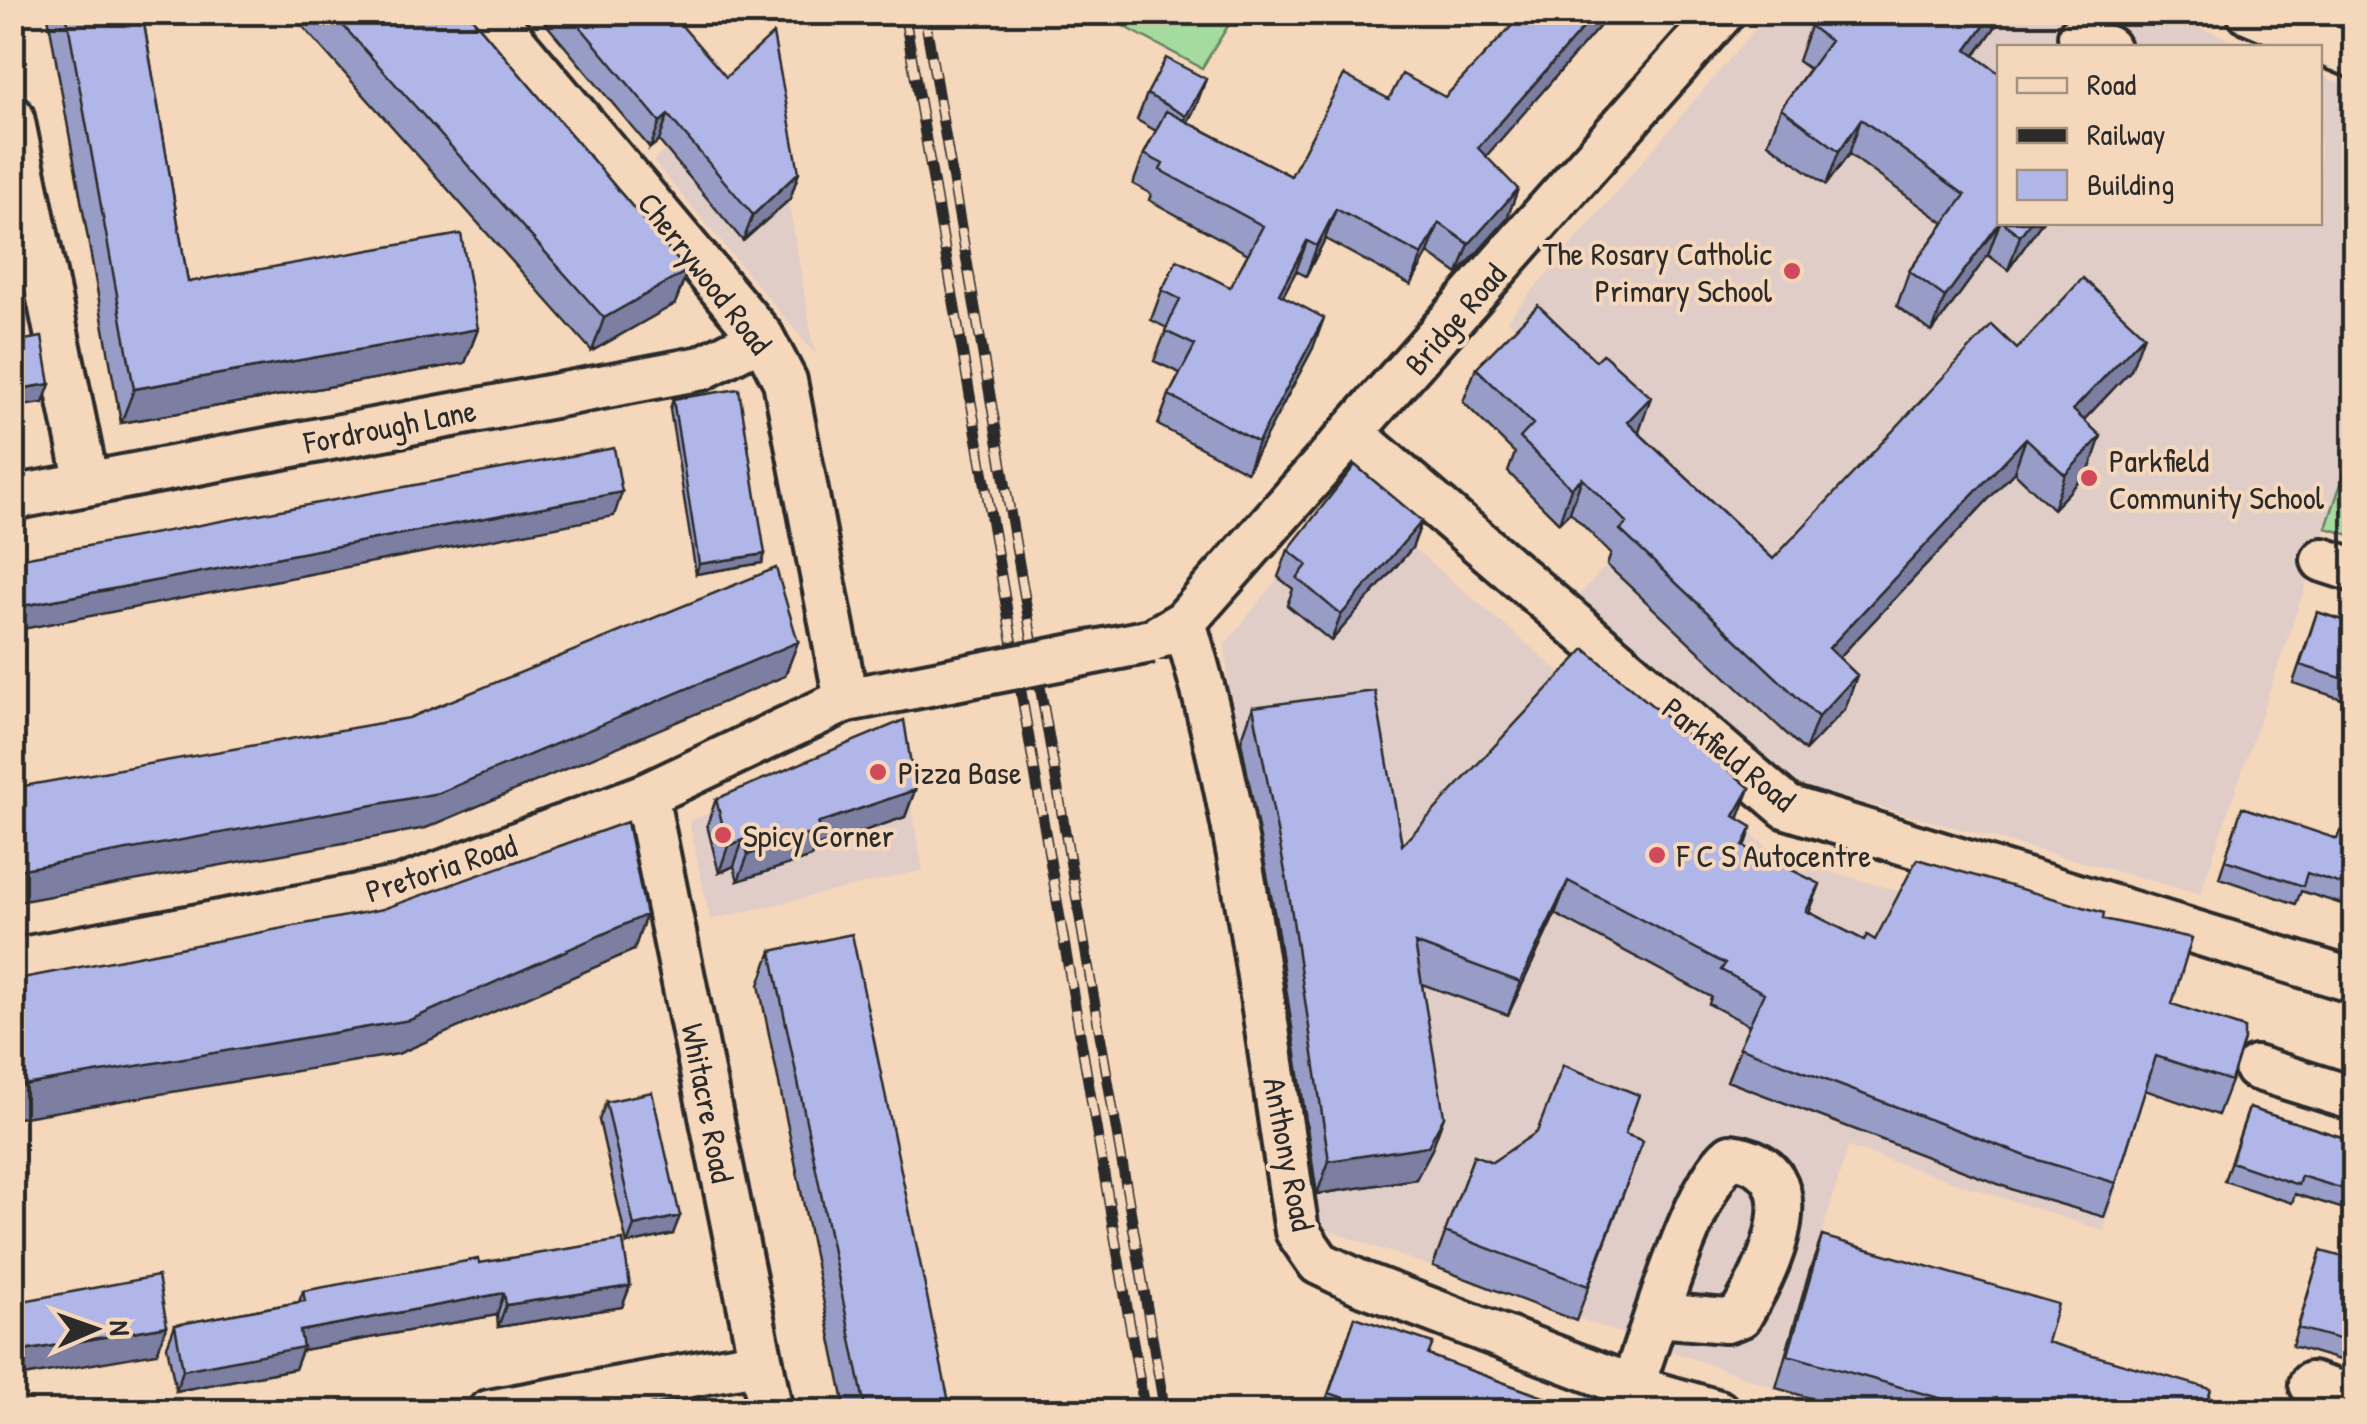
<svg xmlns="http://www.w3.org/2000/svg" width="2367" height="1424" font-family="'Patrick Hand',sans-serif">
<rect width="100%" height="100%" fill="#f5d7bb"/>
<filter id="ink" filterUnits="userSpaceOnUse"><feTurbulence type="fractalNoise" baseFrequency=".01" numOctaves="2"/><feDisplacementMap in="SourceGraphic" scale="20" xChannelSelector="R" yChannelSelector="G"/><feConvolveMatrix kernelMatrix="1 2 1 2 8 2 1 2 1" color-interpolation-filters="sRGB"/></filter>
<g filter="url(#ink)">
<path fill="#e1cdc8" d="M1769,13H2161L2249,47L2000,48V222H2320V75L2354,89V445L2200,894L1798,785L1576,598L1665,504L1615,457L1638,431L1583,395L1507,320Z
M764,60L815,354L653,161Z
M1346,491L1779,857L2180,971L2104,1231L1848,1147L1776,1388L1313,1225L1233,742L1225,645Z
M898,740L923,870L710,920L689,821L807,771Z"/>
<path fill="#a5db9e" stroke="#688364" stroke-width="2.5" d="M1107,12H1236V13L1202,68L1105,16Z
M2354,445V536L2326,528Z"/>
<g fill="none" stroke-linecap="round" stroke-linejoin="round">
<g stroke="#2b2b2b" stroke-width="50">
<path id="minor" d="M489,12L762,337L785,381L846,700
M2249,12L2354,56
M2080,36L2108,48
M12,117L87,484
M1354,435L1787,807L2354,981
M12,498L702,368L762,337
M2323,560L2354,570
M1184,622C1244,819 1265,1029 1297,1231L1319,1263L1361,1283L1641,1390L1718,1412
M1160,636L1184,622L1723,12
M646,795L771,1412
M12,961L401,888L646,795L846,700L883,693
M2256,1068L2352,1098
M2311,1384L2354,1397
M1632,1387C1650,1337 1695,1183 1731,1156C1819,1168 1768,1270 1740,1316L1726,1321L1658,1315
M489,1412L761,1362"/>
</g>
<use href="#minor" stroke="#f5d7bb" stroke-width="42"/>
<g stroke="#2b2b2b" stroke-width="11">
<path id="rail" d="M904,12L1145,1412
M924,12L1165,1412"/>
</g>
<use href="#rail" stroke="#f5d7bb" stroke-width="8" stroke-dasharray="22" stroke-linecap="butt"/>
<g stroke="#2b2b2b" stroke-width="50" stroke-linecap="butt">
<path id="minor-bridge" d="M883,693L1151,641"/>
</g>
<use href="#minor-bridge" stroke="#f5d7bb" stroke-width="42"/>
</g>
<path fill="#989dc8" stroke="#2b2b2b" stroke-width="2.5" d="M49,12H142L188,282L478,329L465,363L121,423L48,16Z
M290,12H467L687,271L675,304L592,351Z
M536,12H670L799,172L790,199L743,241L659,141L650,148Z
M1525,12H1612L1486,156L1507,219L1458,274L1428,253L1411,285L1325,239L1306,276L1296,271L1283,296L1313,348L1247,472L1158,425L1169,395L1180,373L1154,361L1167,328L1151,320L1162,290L1230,287L1248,254L1149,200L1151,194L1133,184L1144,154L1156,131L1137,120L1147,94L1196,106L1188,122L1291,176L1389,99L1445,97Z
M1820,12H2001L1996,26L1975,56L2000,222H2042L2008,270L1988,255L1932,332L1897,306L1909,271L1944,223L1849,154L1826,185L1768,143L1781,108L1809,69L1798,61L1810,26Z
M2017,349L2131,370L2084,420L2089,471L2053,509L2014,472L1839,658L1857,675L1845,709L1805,751L1607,565L1611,554L1570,512L1559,523L1508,472L1515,453L1463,402L1476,368L1638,432L1773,559Z
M673,399L762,563L696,574L670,409Z
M1422,521L1412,548L1331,641L1287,605L1293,589L1278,577L1288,550Z
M2317,612L2354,624V703L2293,683Z
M1253,707L1402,845L1750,788L1738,819L1752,827L1745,847L1820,884L1809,912L1864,940L2103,919L2172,1004L2231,1081L2218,1115L2145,1090L2116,1183L2104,1217L2019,1192L1727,1081L1749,1025L1709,1004L1711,997L1555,914L1508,1015L1422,984L1432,1149L1416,1179L1317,1194L1276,921L1241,741Z
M915,790L905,817L814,848L811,857L738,881L734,866L719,873L707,825L716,799Z
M2236,825L2337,838L2354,835V908L2301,891L2296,904L2219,878Z
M771,951L951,1412H846L759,985Z
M606,1102L673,1234L627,1244L599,1120Z
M2249,1108L2354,1141V1212L2295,1194L2292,1203L2224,1181Z
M1625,1134L1643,1141L1576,1321L1433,1266L1474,1155L1492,1162Z
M1822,1236L2047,1342L2211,1412H1858L1776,1388L1810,1270Z
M2321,1251L2350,1342L2343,1361L2292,1346Z
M479,1263L630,1286L622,1307L498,1327L497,1315L302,1350L295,1369L176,1391L167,1346L175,1325L299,1302L303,1291Z
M1355,1317L1428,1355L1584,1412H1322Z"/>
<path fill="#7c7fa2" stroke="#2b2b2b" stroke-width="2.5" d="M1597,12H1612L1467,178L1478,148Z
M1994,12H2001L1996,26L1954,84L1967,50Z
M1206,79L1196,106L1176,142L1186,116Z
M668,115L659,141L650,148L660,122Z
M1861,119L1849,154L1826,185L1839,151Z
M799,172L790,199L743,241L753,215Z
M1518,189L1507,219L1458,274L1469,244Z
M1336,209L1325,239L1306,276L1317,246Z
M2000,222L1988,255L1932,332L1945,297Z
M2030,222H2042L2008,270L2020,236Z
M1439,223L1428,253L1411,285L1422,255Z
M1307,241L1296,271L1268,324L1279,294Z
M687,271L675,304L592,351L604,318Z
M1324,318L1313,348L1247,472L1258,442Z
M478,329L465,363L121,423L134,389Z
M2144,335L2131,370L2061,444L2073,410Z
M50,384L43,403L12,407V390Z
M1651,397L1639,432L1615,457L1627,422Z
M2101,436L2089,471L2053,509L2065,475Z
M2026,438L2014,472L1816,682L1829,648Z
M1582,478L1570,512L1559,523L1571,488Z
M622,492L614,516L12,631V608Z
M1422,521L1412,548L1331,641L1341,615Z
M765,554L762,563L696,574L699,564Z
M798,642L785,676L426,828L12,903V871Z
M1857,675L1845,709L1805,751L1818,717Z
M1750,788L1737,822L1734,816Z
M915,790L905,817L814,848L811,857L738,881L748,855L818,823Z
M743,840L734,866L719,873L728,846Z
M1568,881L1555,914L1508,1015L1520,982Z
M1820,884L1807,918L1806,911Z
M646,915L634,950L398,1054L12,1119V1087Z
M1444,1116L1432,1149L1416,1179L1317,1194L1329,1161Z
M680,1216L673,1234L627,1244L634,1226Z
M630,1286L622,1307L498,1327L506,1305Z
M504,1293L497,1315L302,1350L295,1369L176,1391L183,1370L300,1331Z
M167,1326L157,1353L12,1378V1353Z"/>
<path fill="#b1b6e8" stroke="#2b2b2b" stroke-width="2.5" d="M66,12H142L188,282L461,234L478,329L134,389Z
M331,12H467L687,271L604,318Z
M568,12H670L726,77L773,34L799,172L753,215L668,115L660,122Z
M1525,12H1597L1478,148L1518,189L1469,244L1439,223L1422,255L1336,209L1317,246L1307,241L1279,294L1324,318L1258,442L1169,395L1195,345L1165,331L1180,299L1162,290L1177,260L1230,287L1263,226L1160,170L1163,164L1144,154L1166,111L1291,176L1344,75L1389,99L1402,74L1445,97Z
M1820,12H1994L1967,50L2000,74V222L1945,297L1909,271L1965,195L1861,119L1839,151L1781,108L1830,41L1810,26Z
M1166,58L1206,79L1186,116L1147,94Z
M2003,222H2030L2020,236Z
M2083,278L2144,335L2073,410L2101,436L2065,475L2026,438L1829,648L1857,675L1818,717L1620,530L1627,523L1582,478L1571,488L1520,438L1533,424L1476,368L1538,305L1596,361L1603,354L1651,397L1627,422L1773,559L1992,325L2017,349Z
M42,337L50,384L12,390V342Z
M739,389L765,554L699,564L673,399Z
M614,448L622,492L12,608V560Z
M1355,465L1422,521L1341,615L1297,578L1307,565L1288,550Z
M776,568L798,642L439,793L12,871V788L409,718Z
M2317,612L2354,624V682L2300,665Z
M1585,649L1750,788L1734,816L1752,827L1743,846L1820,884L1806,911L1864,940L1867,935L1875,940L1917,859L2104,913L2103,919L2192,938L2172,1004L2244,1028V1040L2231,1081L2156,1056L2116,1183L2031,1158L1739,1047L1764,993L1721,970L1725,964L1568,881L1520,982L1415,943L1444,1116L1428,1146L1329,1161L1288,887L1253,707L1375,691L1402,845Z
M904,720L915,790L818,823L821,830L748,855L743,840L728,846L716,799Z
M2242,807L2337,839L2340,831L2354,835V888L2307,873L2303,886L2225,860Z
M627,822L646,915L410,1020L12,1087V980L383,909Z
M852,934L951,1412H866L771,951Z
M1563,1065L1639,1095L1625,1134L1643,1141L1588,1286L1445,1232L1474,1155L1492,1162L1537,1132Z
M652,1092L680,1216L634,1226L606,1102Z
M2249,1108L2354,1141V1192L2301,1176L2298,1185L2231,1162Z
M1822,1236L2058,1304L2047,1342L2211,1389L2205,1410L2211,1412H1988L1788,1355Z
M623,1240L630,1286L506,1305L504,1293L300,1331L303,1347L183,1370L175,1325L305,1301L303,1291L478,1259L479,1263Z
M2321,1251L2354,1260V1325L2350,1342L2298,1328Z
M158,1276L167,1326L12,1353V1303Z
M1355,1317L1433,1343L1428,1355L1584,1412H1360L1362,1404L1329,1393Z"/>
</g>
<g fill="#d1495b" stroke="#f5d7bb" stroke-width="4">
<circle cx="1792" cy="271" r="10"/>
<circle cx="2089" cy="478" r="10"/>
<circle cx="878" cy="772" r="10"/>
<circle cx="723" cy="835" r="10"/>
<circle cx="1657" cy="855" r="10"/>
</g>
<g text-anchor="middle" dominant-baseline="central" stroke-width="8" stroke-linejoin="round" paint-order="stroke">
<g font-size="32" fill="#2b2b2b" stroke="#f5d7bb" text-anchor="start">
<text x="1772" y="253" text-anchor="end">The Rosary Catholic<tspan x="1772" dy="37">Primary School</tspan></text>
<text x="2109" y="460">Parkfield<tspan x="2109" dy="37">Community School</tspan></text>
<text x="898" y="772">Pizza Base</text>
<text x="743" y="835">Spicy Corner</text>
<text x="1677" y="855">F C S Autocentre</text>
</g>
<g font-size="32" fill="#2b2b2b" stroke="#f5d7bb">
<text transform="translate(705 273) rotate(52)">Cherrywood Road</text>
<text transform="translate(1455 319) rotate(-49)">Bridge Road</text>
<text transform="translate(390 426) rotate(-11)">Fordrough Lane</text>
<text transform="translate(1729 754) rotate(39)">Parkfield Road</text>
<text transform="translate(441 868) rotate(-18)">Pretoria Road</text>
<text transform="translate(708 1103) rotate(79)">Whitacre Road</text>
<text transform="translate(1289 1154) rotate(79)">Anthony Road</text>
</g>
</g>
<rect width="2367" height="1424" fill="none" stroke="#f5d7bb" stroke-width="50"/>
<rect x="25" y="25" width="2317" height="1374" fill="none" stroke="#2b2b2b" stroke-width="4" filter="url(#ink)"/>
<rect x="1997" y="45" width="325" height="180" fill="#f5d7bb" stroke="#a49281" stroke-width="2.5"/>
<rect x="2017" y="78" width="50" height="15" fill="#f5d7bb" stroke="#a49281" stroke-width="2.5"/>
<text x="2087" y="95" font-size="30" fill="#2b2b2b">Road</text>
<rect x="2017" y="128" width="50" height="15" fill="#2b2b2b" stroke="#a49281" stroke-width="2.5"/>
<text x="2087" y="145" font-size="30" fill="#2b2b2b">Railway</text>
<rect x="2017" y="170" width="50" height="30" fill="#b1b6e8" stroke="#a49281" stroke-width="2.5"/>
<text x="2087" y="195" font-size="30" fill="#2b2b2b">Building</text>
<g transform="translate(95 1329) rotate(88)" stroke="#f5d7bb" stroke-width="8" paint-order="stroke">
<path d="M0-8L18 38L0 25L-18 38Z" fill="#2b2b2b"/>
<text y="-15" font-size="28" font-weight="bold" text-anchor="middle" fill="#2b2b2b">N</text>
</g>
</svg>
